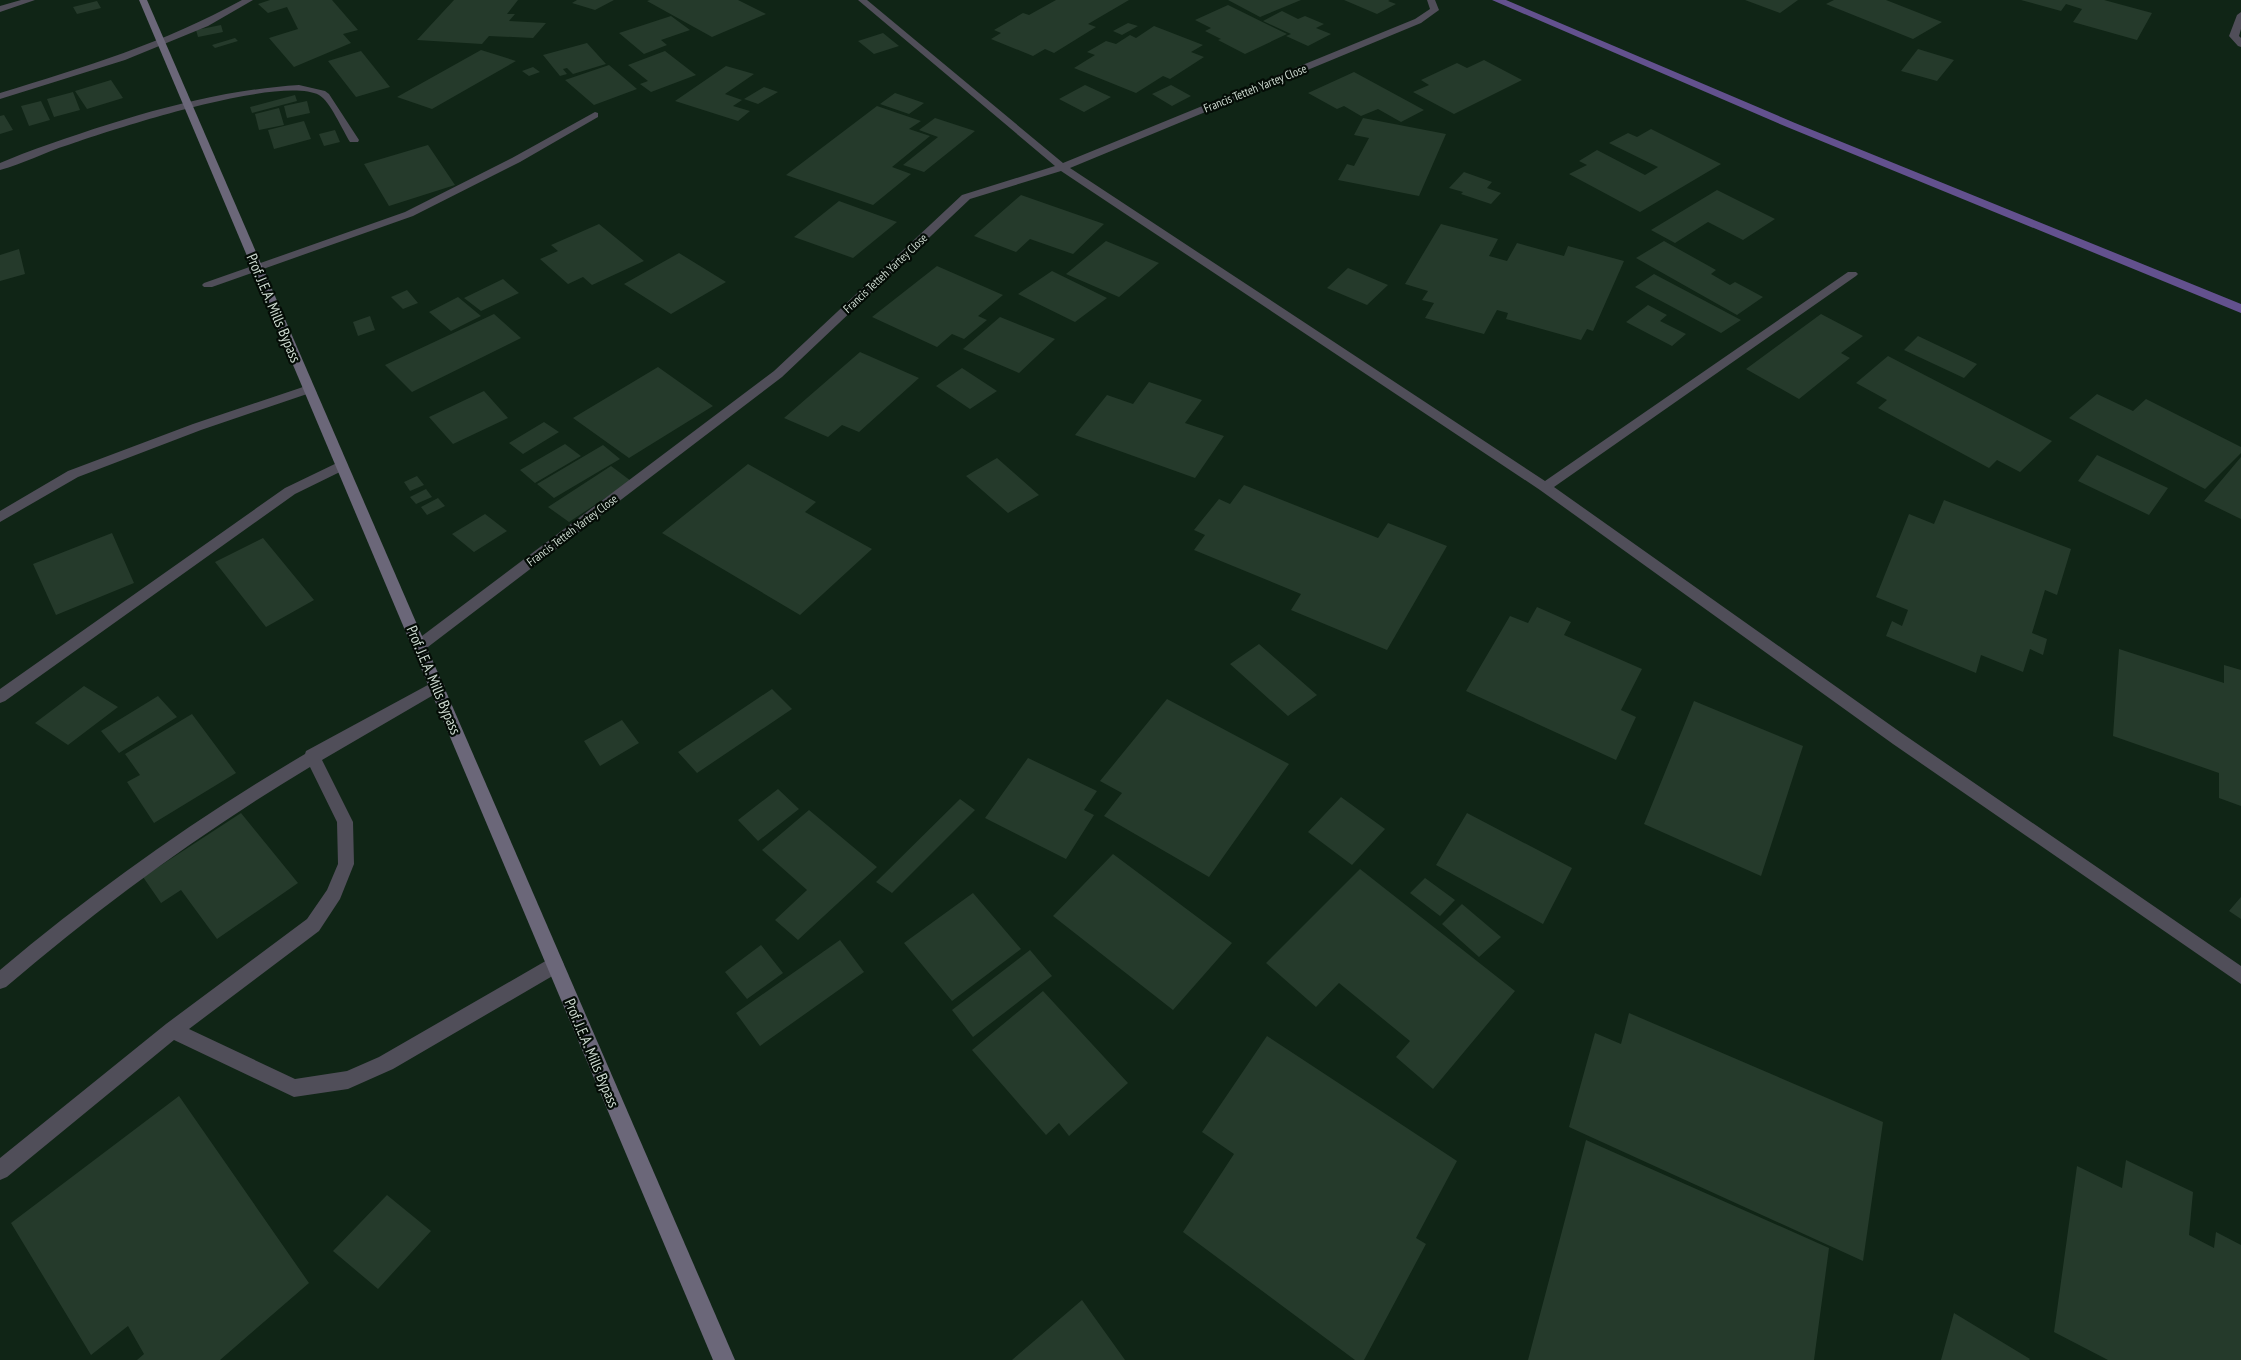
<svg xmlns="http://www.w3.org/2000/svg" width="2241" height="1360" font-family="'PT Sans Narrow',sans-serif">
<rect width="100%" height="100%" fill="#102516"/>
<g fill="none" stroke-linecap="round" stroke-linejoin="round">
<path fill="#63518e" fill-rule="evenodd" d="M1492,0H1506L1795,123L2241,304V313L1787,127Z"/>
</g>
<path fill="#253a2b" d="M270,0H332L358,30L343,34L351,43L294,67L269,38L298,29L287,7L268,13L258,4Z
M454,0H518L507,14H515L509,21L546,23L533,38L489,36L482,44L417,40Z
M577,0H614L595,10L572,3Z
M650,0H738L766,14L712,37L647,1Z
M1056,0H1129L1088,24L1096,27L1054,53L1045,49L1033,56L991,39L1001,33L994,30L1023,13L1029,15Z
M1228,0H1301L1260,17Z
M1344,0H1390L1388,1L1396,4L1377,14Z
M1745,0H1798L1780,13Z
M1834,0H1886L1942,22L1913,39L1826,4Z
M2021,0H2104L2152,13L2137,40L2073,22L2082,9L2066,4L2061,11Z
M97,1L101,8L77,14L73,7Z
M1228,5L1287,34L1245,54L1218,40L1221,39L1205,31L1211,28L1195,20Z
M1282,11L1298,19L1305,16L1324,24L1316,28L1331,34L1308,46L1286,36L1291,34L1263,21Z
M671,16L690,30L661,40L667,45L644,54L619,33Z
M1128,23L1138,26L1122,35L1113,31Z
M221,25L223,32L198,37L196,30Z
M1154,26L1203,45L1191,52L1204,57L1170,79L1163,76L1136,93L1074,68L1095,55L1087,52L1106,41L1116,44L1130,35L1136,38Z
M883,33L899,46L874,54L858,41Z
M235,38L238,41L215,48L212,45Z
M587,43L606,64L573,74L567,68L563,69L567,74L560,76L543,55Z
M1918,49L1954,60L1937,81L1901,71Z
M481,50L516,61L432,109L397,97Z
M361,51L390,87L356,97L328,61Z
M665,51L696,75L651,92L640,84L648,81L628,65Z
M1484,60L1522,80L1454,114L1413,92L1429,85L1421,80L1457,63L1467,68Z
M609,65L637,89L594,105L565,80Z
M726,66L754,74L725,94L742,100L733,106L750,111L738,121L675,101Z
M533,67L540,72L529,76L522,71Z
M1354,72L1424,110L1401,122L1378,109L1361,116L1344,106L1337,109L1308,93Z
M111,80L123,98L87,109L75,91Z
M1085,85L1111,97L1084,112L1059,99Z
M1171,85L1191,96L1172,106L1152,94Z
M764,87L778,92L758,104L744,99Z
M73,92L80,110L54,117L47,99Z
M895,93L924,103L909,114L880,104Z
M295,95L297,101L252,113L250,107Z
M41,101L50,120L29,126L21,106Z
M307,101L310,113L287,118L284,106Z
M877,106L921,121L909,129L930,136L892,167L911,174L873,205L786,175Z
M279,108L284,125L259,130L255,114Z
M4,115L13,130L0,134V116Z
M935,118L975,131L924,172L903,165L938,137L919,130Z
M1363,118L1446,134L1419,196L1338,180L1347,164L1354,166L1369,138L1354,135Z
M304,121L311,139L274,149L268,130Z
M1651,129L1721,164L1640,212L1569,174L1587,165L1579,161L1597,150L1645,175L1658,167L1609,143L1628,133L1637,137Z
M335,130L340,142L324,146L319,134Z
M428,145L455,185L389,206L364,164Z
M1464,172L1492,182L1487,188L1501,193L1491,204L1461,194L1463,192L1449,188Z
M1717,190L1775,219L1743,240L1708,222L1675,243L1651,230Z
M1021,195L1104,224L1073,254L1030,239L1016,252L974,236Z
M839,201L897,222L853,258L794,237Z
M599,224L644,261L592,285L583,277L568,284L540,259L558,251L551,245Z
M1441,224L1498,239L1489,256L1507,261L1517,243L1564,256L1568,246L1624,261L1593,331L1587,329L1581,340L1506,319L1508,313L1497,310L1484,334L1425,318L1434,303L1422,300L1428,291L1405,284Z
M1106,241L1159,263L1119,297L1066,274Z
M1664,241L1716,270L1711,274L1730,285L1735,282L1763,297L1737,315L1636,258Z
M19,249L25,274L0,281V255Z
M679,253L726,282L671,314L624,284Z
M937,266L1003,295L978,316L987,320L964,339L952,334L937,347L872,317Z
M1348,268L1388,285L1367,305L1327,288Z
M1052,271L1107,298L1075,322L1018,294Z
M1654,274L1741,320L1721,333L1635,287Z
M503,279L519,293L481,311L464,298Z
M407,290L418,303L403,309L391,297Z
M458,297L481,316L451,331L429,312Z
M1648,305L1667,315L1660,321L1686,334L1672,346L1626,322Z
M494,314L521,338L412,392L385,365Z
M1821,314L1863,336L1841,353L1850,358L1799,399L1746,369Z
M370,316L375,330L358,336L353,322Z
M1000,317L1055,339L1019,373L963,349Z
M1918,336L1977,364L1964,378L1904,350Z
M860,352L919,378L859,432L842,425L828,437L784,418Z
M1888,356L2052,441L2020,472L1997,460L1989,468L1878,408L1887,400L1856,383Z
M658,367L713,406L629,458L573,418Z
M962,368L997,391L970,409L936,386Z
M1149,382L1202,400L1185,423L1224,436L1195,478L1075,435L1107,395L1133,404Z
M484,391L508,418L453,444L429,417Z
M2097,394L2133,411L2146,399L2241,447V453L2205,489L2069,418Z
M544,422L559,432L523,454L509,443Z
M565,444L581,456L535,483L520,470Z
M603,445L620,459L554,498L537,484Z
M2097,455L2168,488L2149,515L2078,481Z
M2241,457V519L2204,501Z
M997,458L1039,495L1008,513L966,476Z
M748,464L816,502L805,512L872,549L800,615L662,533Z
M611,466L631,481L569,522L548,507Z
M417,476L424,485L410,491L404,482Z
M1244,485L1378,538L1388,523L1447,546L1387,650L1291,610L1301,594L1194,550L1205,535L1194,530L1219,499L1230,504Z
M426,489L432,497L416,504L410,497Z
M438,498L445,506L427,515L421,507Z
M1944,500L2071,549L2057,595L2045,590L2032,633L2047,639L2043,655L2030,649L2023,672L1981,655L1976,673L1886,636L1892,621L1902,626L1908,610L1876,597L1909,514L1934,524Z
M485,514L507,531L474,552L452,534Z
M112,533L134,583L56,615L33,564Z
M263,538L314,600L266,627L215,562Z
M1537,607L1571,622L1564,635L1642,669L1621,710L1636,717L1616,760L1466,691L1510,616L1528,623Z
M1259,644L1317,695L1288,716L1230,664Z
M2119,649L2224,683V665L2241,670V806L2219,798V773L2113,736Z
M84,686L118,707L68,745L35,723Z
M772,689L792,709L697,773L678,752Z
M158,696L177,717L119,753L101,731Z
M1167,699L1289,764L1209,877L1104,816L1122,793L1100,781Z
M1694,701L1803,746L1761,876L1644,824Z
M192,714L236,773L154,823L127,782L140,775L125,754Z
M622,720L639,743L600,766L584,741Z
M1028,758L1097,791L1084,810L1094,815L1066,859L985,818Z
M778,789L799,809L758,841L738,820Z
M1341,797L1385,829L1352,865L1308,832Z
M960,799L975,810L892,893L876,882Z
M809,810L877,867L798,940L775,920L807,890L762,850Z
M241,813L298,883L217,939L181,890L161,903L143,877Z
M1467,813L1572,868L1543,924L1436,865Z
M1113,854L1232,943L1173,1010L1053,916Z
M1360,869L1515,991L1433,1089L1396,1057L1410,1041L1339,983L1316,1007L1266,963Z
M1425,878L1455,900L1440,916L1410,893Z
M973,893L1021,949L952,1001L904,943Z
M2241,897V919L2229,911Z
M1462,904L1501,937L1479,957L1442,924Z
M840,940L864,972L760,1046L736,1013Z
M761,945L783,973L747,999L725,972Z
M1030,950L1052,976L973,1037L952,1010Z
M1043,991L1128,1083L1069,1136L1059,1123L1046,1135L972,1050Z
M1629,1013L1883,1122L1863,1261L1569,1127L1595,1033L1621,1044Z
M1267,1036L1457,1161L1416,1238L1426,1244L1364,1360H1355L1183,1232L1234,1154L1202,1132Z
M179,1096L309,1283L220,1360H137L144,1354L128,1326L91,1355L11,1223Z
M1586,1140L1829,1248L1814,1360H1528Z
M2126,1160L2193,1192L2189,1235L2214,1248L2216,1232L2241,1245V1360H2108L2054,1332L2077,1166L2122,1188Z
M387,1195L431,1231L378,1289L333,1251Z
M1082,1300L1125,1360H1012Z
M1954,1313L2030,1359L2029,1360H1941Z"/>
<g fill="none" stroke-linecap="round" stroke-linejoin="round">
<path fill="#504e59" fill-rule="evenodd" d="M21,0H35L0,12V6Z
M242,0H253L208,26L125,60L0,99V93C85,67 164,43 242,0Z
M299,85L325,91L329,94L359,140L358,142H350C343,131 330,101 319,95C279,75 113,129 68,145C45,152 23,164 0,170V163L22,154C111,122 204,91 299,85Z
M309,385L315,389L313,392L201,430L78,477L0,522V511L68,471L193,424Z
M341,461L346,463L348,466L346,469L295,494L5,701L0,703V689L285,488Z
M437,680L442,682L445,686L442,690L322,760L353,822L354,864L340,899L319,931L189,1029L295,1079L347,1071L379,1057L549,959L555,957L561,959L564,965L561,971L393,1069L348,1089L294,1097L174,1040L7,1177L0,1180V1158L166,1024L307,919L327,890L338,864L337,822L310,767C202,832 102,905 6,987L0,989V970C96,889 197,818 305,754L306,751Z"/>
<path fill="#504e59" fill-rule="evenodd" d="M858,0H867L1063,163L1415,19L1430,9L1427,0H1435L1439,10L1421,23L1070,168L1545,481L1848,272H1856L1858,274L1856,276L1554,487L1903,734L2241,966V984L1893,744L1540,490L1061,171L970,199L782,377L424,650L419,652L414,650L412,646L414,642L774,371L962,195L1055,166Z
M2241,12V29L2239,36L2241,38V47L2238,46L2229,36L2237,15Z
M595,112L598,113V117L520,162L413,216L212,287H204L202,285L204,283L405,212L512,158Z"/>
<path fill="#6b6779" fill-rule="evenodd" d="M139,0H147L735,1360H713Z"/>
</g>
<g text-anchor="middle" dominant-baseline="central" stroke-width="4.5" stroke-linejoin="round" paint-order="stroke">
<g font-size="12" fill="#cddad0" stroke="#040c06">
<text transform="translate(1255 88) rotate(-22)">Francis Tetteh Yartey Close</text>
<text transform="translate(885 273) rotate(-43)">Francis Tetteh Yartey Close</text>
<text transform="translate(572 530) rotate(-37)">Francis Tetteh Yartey Close</text>
</g>
<g font-size="15" fill="#cddad0" stroke="#040c06">
<text transform="translate(274 308) rotate(67)">Prof. J.E.A. Mills Bypass</text>
<text transform="translate(434 680) rotate(67)">Prof. J.E.A. Mills Bypass</text>
<text transform="translate(592 1053) rotate(67)">Prof. J.E.A. Mills Bypass</text>
</g>
</g>
</svg>
